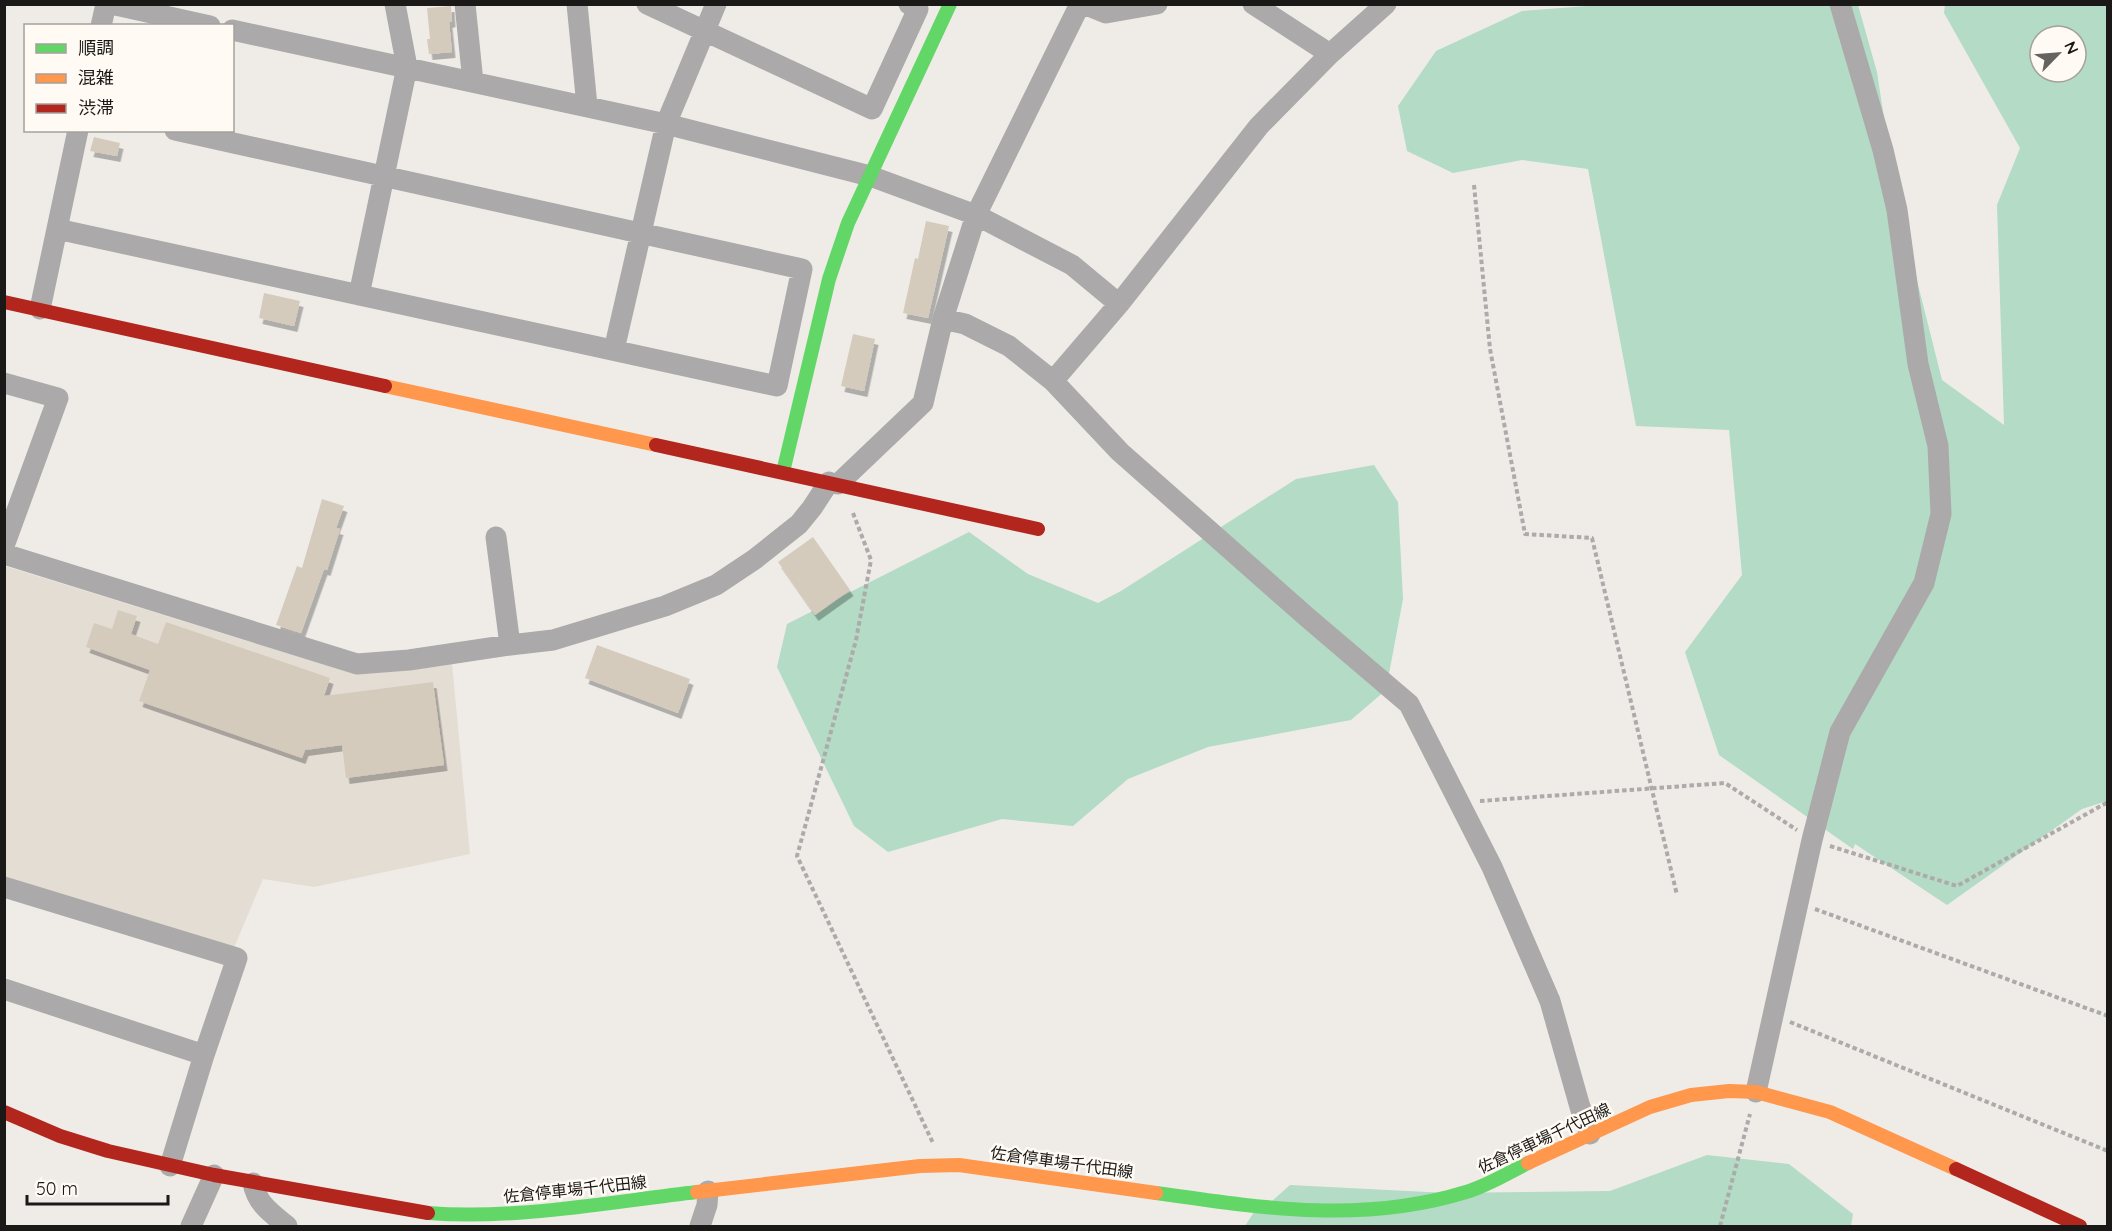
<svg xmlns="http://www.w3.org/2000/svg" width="2112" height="1231" font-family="Quicksand,'Noto Sans JP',sans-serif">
<defs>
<filter id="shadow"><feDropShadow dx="3.5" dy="6" stdDeviation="0" flood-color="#0004"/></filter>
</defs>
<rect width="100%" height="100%" fill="#efece8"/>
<path fill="#e4ddd4" d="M5,566L354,674L452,663L470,854L314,887L263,879L233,950L5,877Z"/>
<path fill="#b3dbc6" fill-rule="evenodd" d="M1614,4L1858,5L1877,72L1896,197L1942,380L2004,425L1997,205L2020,148L1944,13L1945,5H2107V801L2082,809L1947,905L1855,844L1853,849L1719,755L1685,652L1742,575L1729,430L1636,426L1588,169L1522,160L1453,173L1407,151L1398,106L1436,51L1522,11ZM2040,36H2076V72H2040Z
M1374,465L1398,502L1403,599L1386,690L1351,720L1208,747L1128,779L1073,826L1002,819L888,852L854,826L777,667L787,624L969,532L1028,574L1098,603L1121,591L1296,479Z
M1707,1155L1789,1164L1853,1214L1851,1226H1245L1254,1212L1264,1208L1290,1185L1447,1193L1610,1191Z"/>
<path fill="#d5cbbd" filter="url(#shadow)" d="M451,6L452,21L449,22L452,52L429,54L427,39H430L427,8Z
M94,137L120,143L117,156L90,151Z
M926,221L949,226L928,318L903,313L915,258L918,259Z
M264,293L300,301L294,326L259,318Z
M853,334L875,339L864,391L841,386Z
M322,499L344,506L336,528L340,529L327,570L324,569L301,633L276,625L297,566L302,568Z
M813,537L850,590L815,615L778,562Z
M118,610L137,616L131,634L158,644L166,622L330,678L324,696L433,682L444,765L346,778L342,745L305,750L302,758L139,701L150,670L86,647L94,623L112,629Z
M597,645L690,679L678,713L585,678Z"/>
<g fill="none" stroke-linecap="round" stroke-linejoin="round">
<path stroke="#acabaa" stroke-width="4" stroke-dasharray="4.5 3" stroke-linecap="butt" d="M1474,185L1490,349L1525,534L1592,538L1677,895
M853,513L871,560L856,640L797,856L933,1143
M1480,801L1725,783L1797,830
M1830,846L1957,886L2108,802
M1815,909L2108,1016
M1790,1022L2108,1151
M1720,1226L1750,1114"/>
<path stroke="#aba9a9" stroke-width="21" d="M111,4L210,26
M465,4L473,82
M577,4L587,106
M647,4L872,109L918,9L909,4
M1084,4L1106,13L1157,4
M1253,4L1330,54
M101,26L106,4
M232,30L666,124L870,176L976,215L1072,265L1119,304
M57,229L777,386L802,269L175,130
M359,295L407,67L395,4
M40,309L78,130
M943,319L965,324L1009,346L1053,381L1120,452L1308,618L1409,704L1492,867L1550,1001L1580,1107L1590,1134
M614,350L666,124L716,4
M1053,381L1119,304L1259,126L1330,54L1386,4
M4,383L58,398L4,546
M838,484L923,403L943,319L976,215L1080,4
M496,537L510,645
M4,554L357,664L409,660L510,645L553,640L665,606L716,585L755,559L799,524L812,508L829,482
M4,887L237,958L204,1055L170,1166
M4,989L204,1055
M1756,1092L1812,840L1840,732L1924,583L1941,514L1938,446L1918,364L1897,210L1883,150L1840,4
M253,1183C257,1204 271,1213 287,1226
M191,1226L214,1175
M700,1226L707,1205L708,1191"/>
<path stroke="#63d668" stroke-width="14" d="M783,472L829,279L848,223L950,4
M1156,1193C1261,1208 1363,1224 1466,1192C1487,1186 1508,1173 1528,1163
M428,1213C516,1220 609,1202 697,1192"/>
<path stroke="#ff974d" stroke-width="14" d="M385,386L656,445
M1528,1163L1650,1107L1691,1095L1729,1091L1756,1092L1830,1112L1956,1169
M697,1192L920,1166L959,1165L1156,1193"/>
<path stroke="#b3261e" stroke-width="14" d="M4,302L385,386
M656,445L1038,529
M4,1112L60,1136L108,1151L214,1175L428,1213
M1956,1169L2080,1226"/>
</g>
<g text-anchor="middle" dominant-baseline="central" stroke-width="5" stroke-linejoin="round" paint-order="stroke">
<g font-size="16" fill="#1b1917" stroke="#fffbf4">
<text transform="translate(1544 1138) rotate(-25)">佐倉停車場千代田線</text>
<text transform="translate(1062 1162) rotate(8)">佐倉停車場千代田線</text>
<text transform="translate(575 1189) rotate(-6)">佐倉停車場千代田線</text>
</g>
</g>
<rect width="2112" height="1231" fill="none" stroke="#1b1917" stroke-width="12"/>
<rect x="24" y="24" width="210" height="108" fill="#fffbf4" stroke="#a4a19c" stroke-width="1.5"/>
<rect x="36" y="44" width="30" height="9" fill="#63d668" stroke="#a4a19c" stroke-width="1.5"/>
<text x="78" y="54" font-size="18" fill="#1b1917">順調</text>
<rect x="36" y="74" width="30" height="9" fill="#ff974d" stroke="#a4a19c" stroke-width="1.5"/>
<text x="78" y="84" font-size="18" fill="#1b1917">混雑</text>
<rect x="36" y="104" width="30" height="9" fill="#b3261e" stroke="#a4a19c" stroke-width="1.5"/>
<text x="78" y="114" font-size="18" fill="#1b1917">渋滞</text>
<g transform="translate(2058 54) rotate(65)"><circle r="28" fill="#fffbf4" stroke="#a4a19c" stroke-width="1.5"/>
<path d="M0-4.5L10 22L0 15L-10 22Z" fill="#656360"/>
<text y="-9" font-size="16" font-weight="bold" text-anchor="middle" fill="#1b1917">N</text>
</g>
<path d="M27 1195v9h141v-9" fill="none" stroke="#1b1917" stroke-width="3"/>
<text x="36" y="1195" font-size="18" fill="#1b1917" stroke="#fffbf4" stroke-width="4.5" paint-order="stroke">50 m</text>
</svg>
